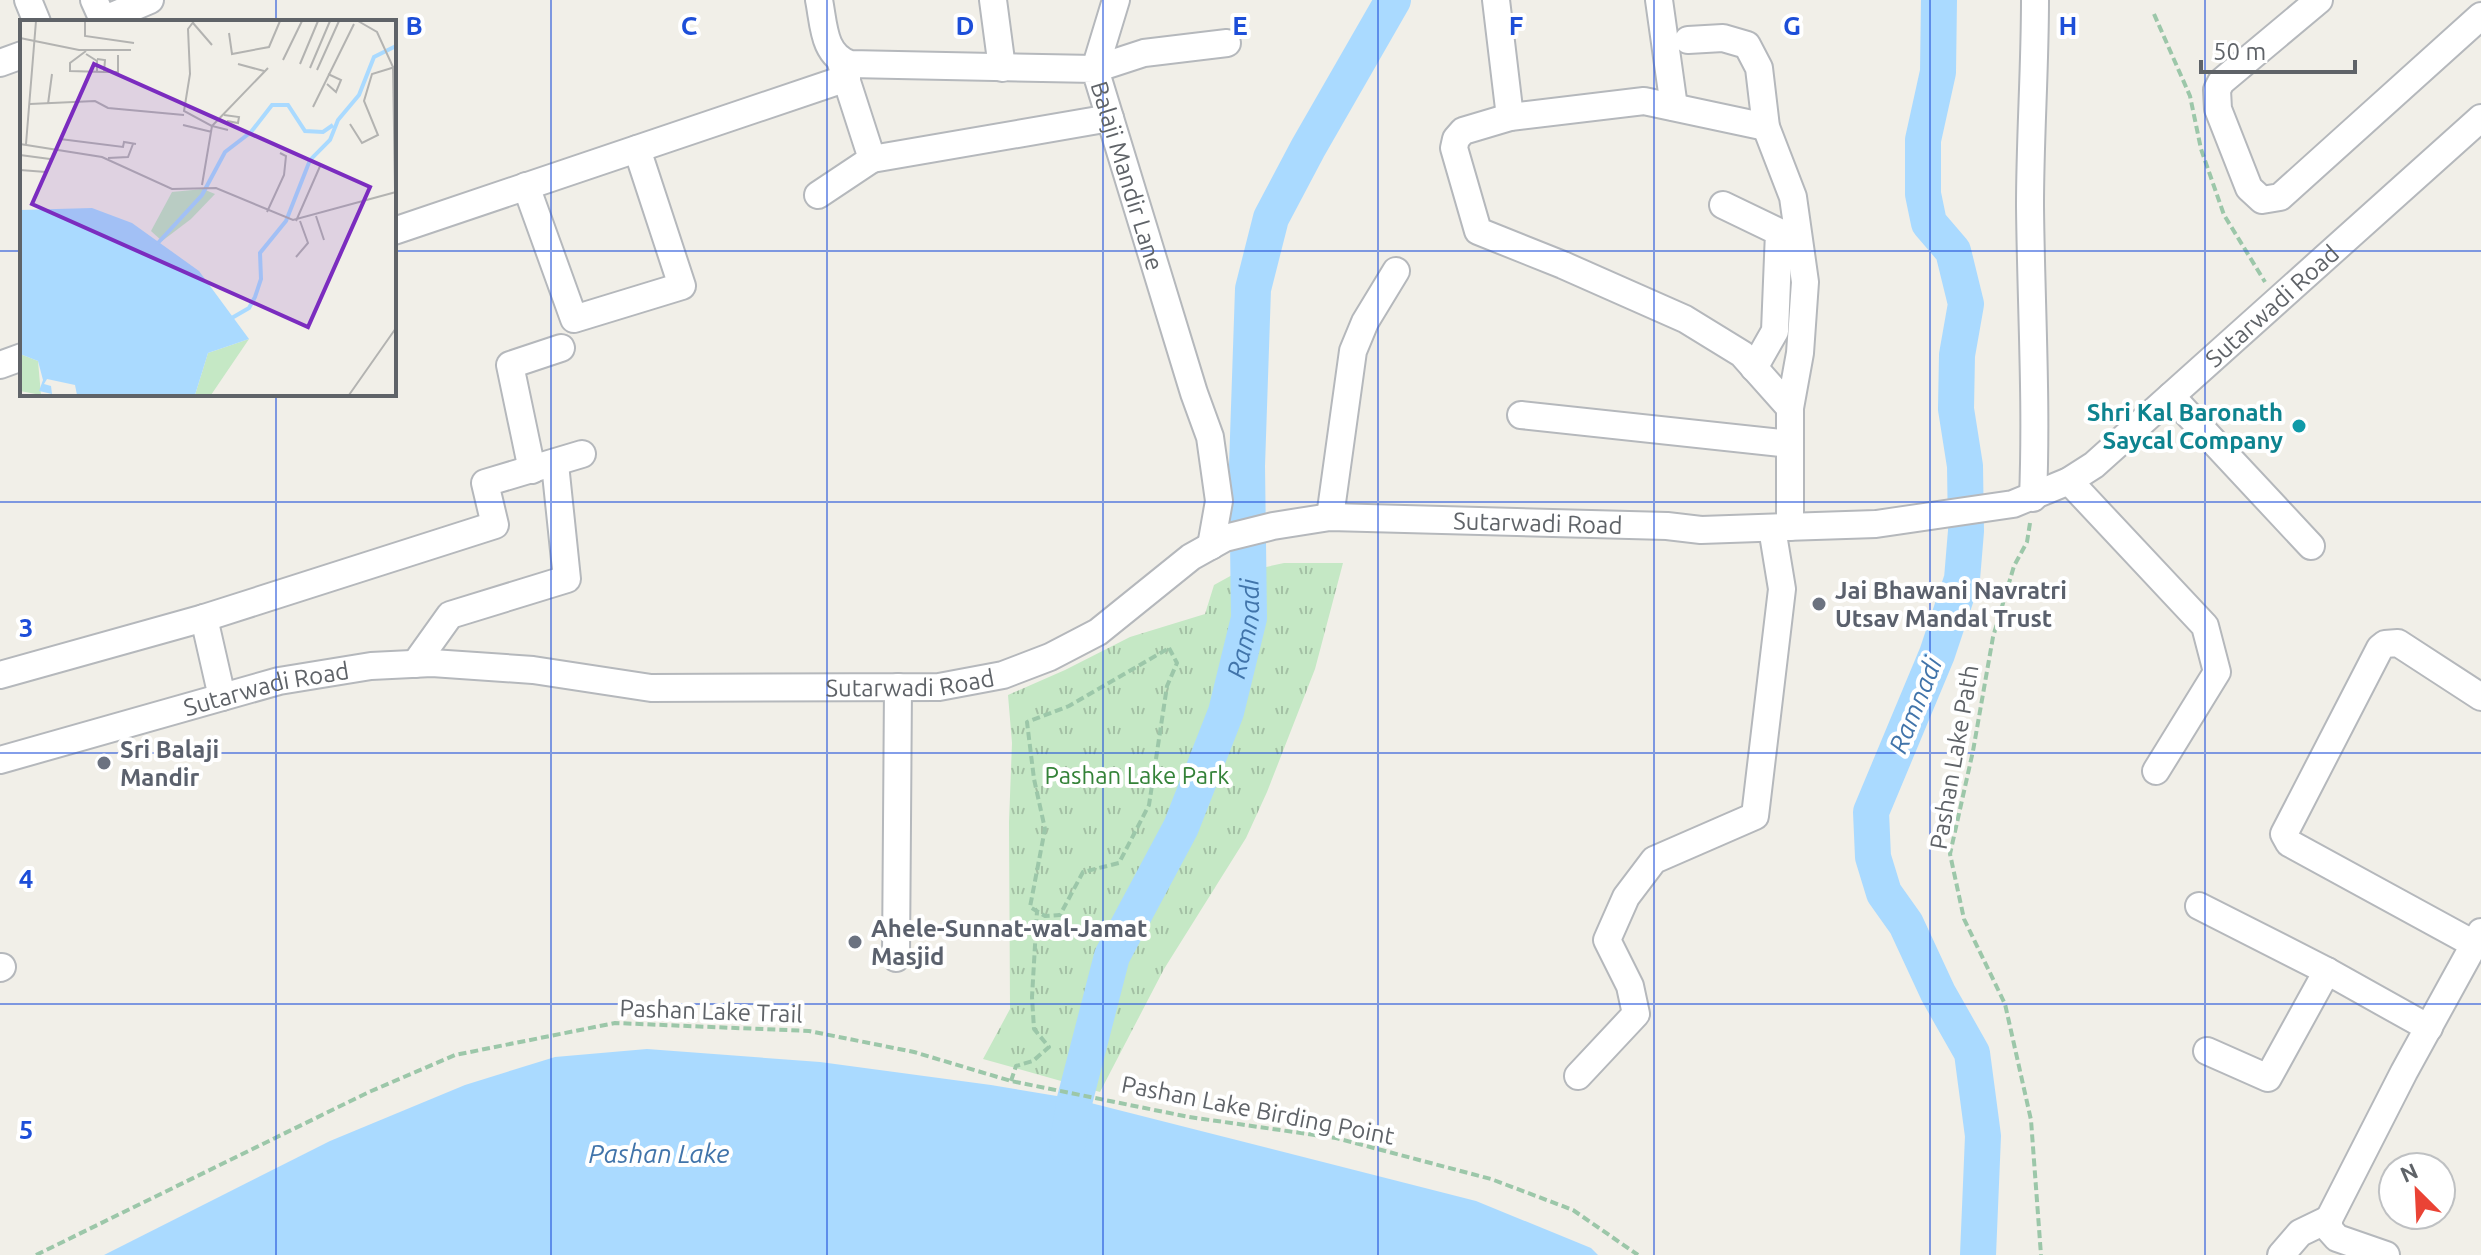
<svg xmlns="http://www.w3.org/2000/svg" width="2481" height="1255" font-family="Ubuntu,sans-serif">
<defs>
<pattern id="park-tufts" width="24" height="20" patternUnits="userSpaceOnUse" patternTransform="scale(2)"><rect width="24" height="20" fill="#c5e8c5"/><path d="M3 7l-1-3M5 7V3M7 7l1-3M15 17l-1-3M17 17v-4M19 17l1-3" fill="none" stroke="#a3c0a4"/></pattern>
</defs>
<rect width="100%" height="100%" fill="#f1efe8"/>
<path fill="url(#park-tufts)" d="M1284,563H1343L1315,669L1267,792L1246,838L1164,969L1100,1092L983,1059L1010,1009L1009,822L1012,743L1008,695L1065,670L1130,637L1205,614L1214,585L1234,574Z"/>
<path fill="#aadaff" d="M647,1049L820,1062L991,1085L1075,1099L1476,1201L1591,1248L1598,1255H104L330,1141L465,1085L555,1057Z"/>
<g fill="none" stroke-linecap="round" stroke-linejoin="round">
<g stroke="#aadaff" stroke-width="36">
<path d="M1939,0L1938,72L1923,140V194L1929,223L1953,251L1966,304L1957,355L1956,409L1965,466L1966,531L1962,579L1937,654L1871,812L1873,857L1884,893L1906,924L1938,993L1972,1053L1983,1136L1978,1255"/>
<path id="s1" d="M1067,1147L1075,1099L1112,956L1181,827L1226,712L1249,618L1247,466L1253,289L1271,218L1308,148L1393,0"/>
</g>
<g stroke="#b5b8bc" stroke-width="30">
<g id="minor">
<path d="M28,0L37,22"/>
<path d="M94,0L103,20L150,0"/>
<path id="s2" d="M819,0C824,25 823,55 850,64L1095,69L1194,393L1210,437L1219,501L1211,546"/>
<path d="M993,0L1002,68"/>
<path d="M1496,0L1510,117"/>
<path d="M1659,0L1674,107"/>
<path d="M2319,0L2221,82L2217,90L2218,109L2249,188L2262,200L2280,197L2481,16"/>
<path d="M1688,40L1723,38L1747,45L1759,68L1766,127L1793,197L1805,282L1800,353L1790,408V527"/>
<path d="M0,63L22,55"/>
<path d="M1095,69L1144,53L1227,43"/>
<path d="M1095,69L1116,0"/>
<path d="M1766,127L1644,101L1510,117L1463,131L1456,139L1454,148L1478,231L1563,265L1685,319L1742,354L1790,408"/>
<path d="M872,159L1110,118"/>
<path d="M526,186L574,319L682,286L637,149"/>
<path d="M818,195L872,159L841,63"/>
<path d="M1723,205L1779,232L1775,331L1754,368"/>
<path d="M394,231L847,78"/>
<path d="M0,365L22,357"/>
<path d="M2171,396L2311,546"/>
<path d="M1521,415L1790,444"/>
<path d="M532,470L510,365L561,348"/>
<path d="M2069,481L2205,626L2217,672L2156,771"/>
<path d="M2033,498C2037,401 2031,304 2030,206C2030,138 2035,69 2035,0"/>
<path d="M1330,517L1353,351L1365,322L1396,271"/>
<path d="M204,618L222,697"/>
<path d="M415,664L450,615L567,579L555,464"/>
<path d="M0,675L204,618L495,525L485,483L582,454"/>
<path id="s3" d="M0,760L279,681L371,666L432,663L533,670L651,688L939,687L1003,675L1050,657L1098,632L1191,557L1225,538L1273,526L1330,517L1667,526L1701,530L1876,524L2013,504L2069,481L2094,465L2481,118"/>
<path d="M2199,906L2327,971L2429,1028"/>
<path d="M2474,944L2289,843L2284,834L2380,648L2385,644L2398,643L2481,697"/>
<path d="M896,958L898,687"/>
<path d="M0,968L2,967"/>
<path d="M2207,1051L2268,1078L2327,971"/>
<path d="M1578,1076L1636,1014L1630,986L1607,940L1626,897L1654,860L1755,816L1782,589L1772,528"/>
<path d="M2281,1255L2300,1233L2329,1219"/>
<path d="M2386,1255L2337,1238L2329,1229V1219L2404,1072L2481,932"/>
</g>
</g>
<path stroke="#9cc7a9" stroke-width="4" stroke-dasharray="8 4" stroke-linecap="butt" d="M2154,14L2190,96L2201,149L2224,215L2265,282
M2030,523L2027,542L2014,566L1993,637L1973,751L1950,854L1964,919L2005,1004L2031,1120L2041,1255
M1169,648L1177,663L1167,686L1149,805L1119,863L1083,872L1060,915L1045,916L1030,907L1045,829L1034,779L1027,722L1069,706Z
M1011,1081L1016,1066L1033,1061L1049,1047L1034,1029L1032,997L1037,911
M36,1255L369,1092L455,1055L615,1023L809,1031L914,1052L1011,1081L1189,1117L1336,1138L1491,1179L1573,1210L1638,1255"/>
<use href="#minor" stroke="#fff" stroke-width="26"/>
</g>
<path fill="none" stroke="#1d4ed8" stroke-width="2" stroke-opacity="0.55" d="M276,0V22M551,0V1255M827,0V1255M1103,0V1255M1378,0V1255M1654,0V1255M1930,0V1255M2205,0V1255M0,251H22M394,251H2481M276,394V1255M0,502H2481M0,753H2481M0,1004H2481"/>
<circle fill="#0f9aa8" stroke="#fff" stroke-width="3" cx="2299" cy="426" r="8"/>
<g fill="#6b7280" stroke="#fff" stroke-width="3">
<circle cx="1819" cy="604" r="8"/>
<circle cx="104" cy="763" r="8"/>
<circle cx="855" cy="942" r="8"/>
</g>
<g text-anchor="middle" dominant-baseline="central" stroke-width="8" stroke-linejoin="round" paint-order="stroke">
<g font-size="24" fill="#5f6368" stroke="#fff">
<text stroke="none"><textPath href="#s2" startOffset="432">Balaji Mandir Lane</textPath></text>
<text stroke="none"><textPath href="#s3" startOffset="2402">Sutarwadi Road</textPath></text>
<text stroke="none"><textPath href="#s3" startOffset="1596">Sutarwadi Road</textPath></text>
<text stroke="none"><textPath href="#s3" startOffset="924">Sutarwadi Road</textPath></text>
<text stroke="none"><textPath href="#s3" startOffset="276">Sutarwadi Road</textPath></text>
<text transform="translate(1954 757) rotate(-80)">Pashan Lake Path</text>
<text transform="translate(711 1011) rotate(2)">Pashan Lake Trail</text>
<text transform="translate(1258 1110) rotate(11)">Pashan Lake Birding Point</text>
</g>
<g font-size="24" font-weight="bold" fill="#0d838f" stroke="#fff" text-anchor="end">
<text x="2283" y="412">Shri Kal Baronath<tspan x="2283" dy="28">Saycal Company</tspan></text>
</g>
<g font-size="24" font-weight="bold" fill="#5b616d" stroke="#fff" text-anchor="start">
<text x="1835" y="590">Jai Bhawani Navratri<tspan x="1835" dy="28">Utsav Mandal Trust</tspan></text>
<text x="120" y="749">Sri Balaji<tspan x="120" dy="28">Mandir</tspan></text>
<text x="871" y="928">Ahele-Sunnat-wal-Jamat<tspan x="871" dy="28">Masjid</tspan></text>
</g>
<g font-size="24" fill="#348238" stroke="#fff">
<text x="1137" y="775">Pashan Lake Park</text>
</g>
<g font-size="26" font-style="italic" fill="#4174aa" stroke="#fff">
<text stroke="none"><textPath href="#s1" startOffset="552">Ramnadi</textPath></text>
<text transform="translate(1915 705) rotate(-68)">Ramnadi</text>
<text x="659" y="1153">Pashan Lake</text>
</g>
</g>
<g transform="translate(20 20)">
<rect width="376" height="376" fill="#f1efe8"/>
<path d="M229,319L191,375H175L188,333ZM0,334L18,341L21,375L0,371Z" fill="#c5e8c5"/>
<path d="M183,169L195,174L171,199L142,221L131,211L152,172Z" fill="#c5e8c5"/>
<path d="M72,188L112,203L179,251L229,319L188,333L175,375H57L55,365L27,359L24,364L31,366L32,374L19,371L23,360L18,341L0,334V190Z" fill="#aadaff"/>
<path fill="none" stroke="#aadaff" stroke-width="4" d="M137,224L182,175L205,132L231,112L252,85H268L285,111L303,112L313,105M210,299L229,288L235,277L241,259L240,233L266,201L290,140L310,120L318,100L339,75L354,37L376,26"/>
<path fill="none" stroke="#b3b3b1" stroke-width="2" d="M65,1V16L114,23M174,1L168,9L170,54L164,91L192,106L182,165M338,1L357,12L373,47L375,169M173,3L192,25M209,13L212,34L249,27L260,1M0,18L59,30H111M66,31L50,43V51L84,52M66,34L77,41V52M77,39L85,40L84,52H98V35M263,40L282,1M218,44L244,51M280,44L298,1M290,48L310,1M297,50L319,1M307,64L316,72L321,60L308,54M10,84L75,81L88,88L164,95M28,84L32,54M293,87L334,4M204,95L219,97L218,103L207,101M330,104L342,123L358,115L344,81L352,54L375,47M163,105L192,112M208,110L192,106L248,48M40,119L103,127L104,122L116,124M0,124L82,137L152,169L196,168L273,200L376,172M6,124L16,1M0,135L30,139M88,138L108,137L113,124M0,150L26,152M247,192L264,155L266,136L260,133M296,196L304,220M276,201L301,144M276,237L288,223L280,201M329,375L376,308"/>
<path fill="#7b2cbf" fill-opacity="0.15" stroke="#7b2cbf" stroke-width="4" d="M74,44L350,167L288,307L12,184Z"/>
<rect width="376" height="376" fill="none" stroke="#5f6368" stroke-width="4"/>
</g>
<g font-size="26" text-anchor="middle" font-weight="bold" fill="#1d4ed8" stroke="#fff" stroke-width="8" stroke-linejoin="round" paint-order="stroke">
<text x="414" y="35">B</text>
<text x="689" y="35">C</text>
<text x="965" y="35">D</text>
<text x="1240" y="35">E</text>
<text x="1516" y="35">F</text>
<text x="1792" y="35">G</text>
<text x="2068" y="35">H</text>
<text x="26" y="637">3</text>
<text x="26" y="888">4</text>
<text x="26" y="1139">5</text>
</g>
<g transform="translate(2417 1191) rotate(336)"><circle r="38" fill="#ffffff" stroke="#bfc1c3" stroke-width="2"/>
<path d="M0-6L14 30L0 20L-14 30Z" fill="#ea4335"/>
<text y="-12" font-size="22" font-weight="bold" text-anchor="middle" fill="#5f6368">N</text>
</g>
<path d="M2201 60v12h154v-12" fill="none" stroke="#5f6368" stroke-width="4"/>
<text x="2213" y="60" font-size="24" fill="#5f6368" stroke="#ffffff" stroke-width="6" paint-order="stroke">50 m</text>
</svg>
